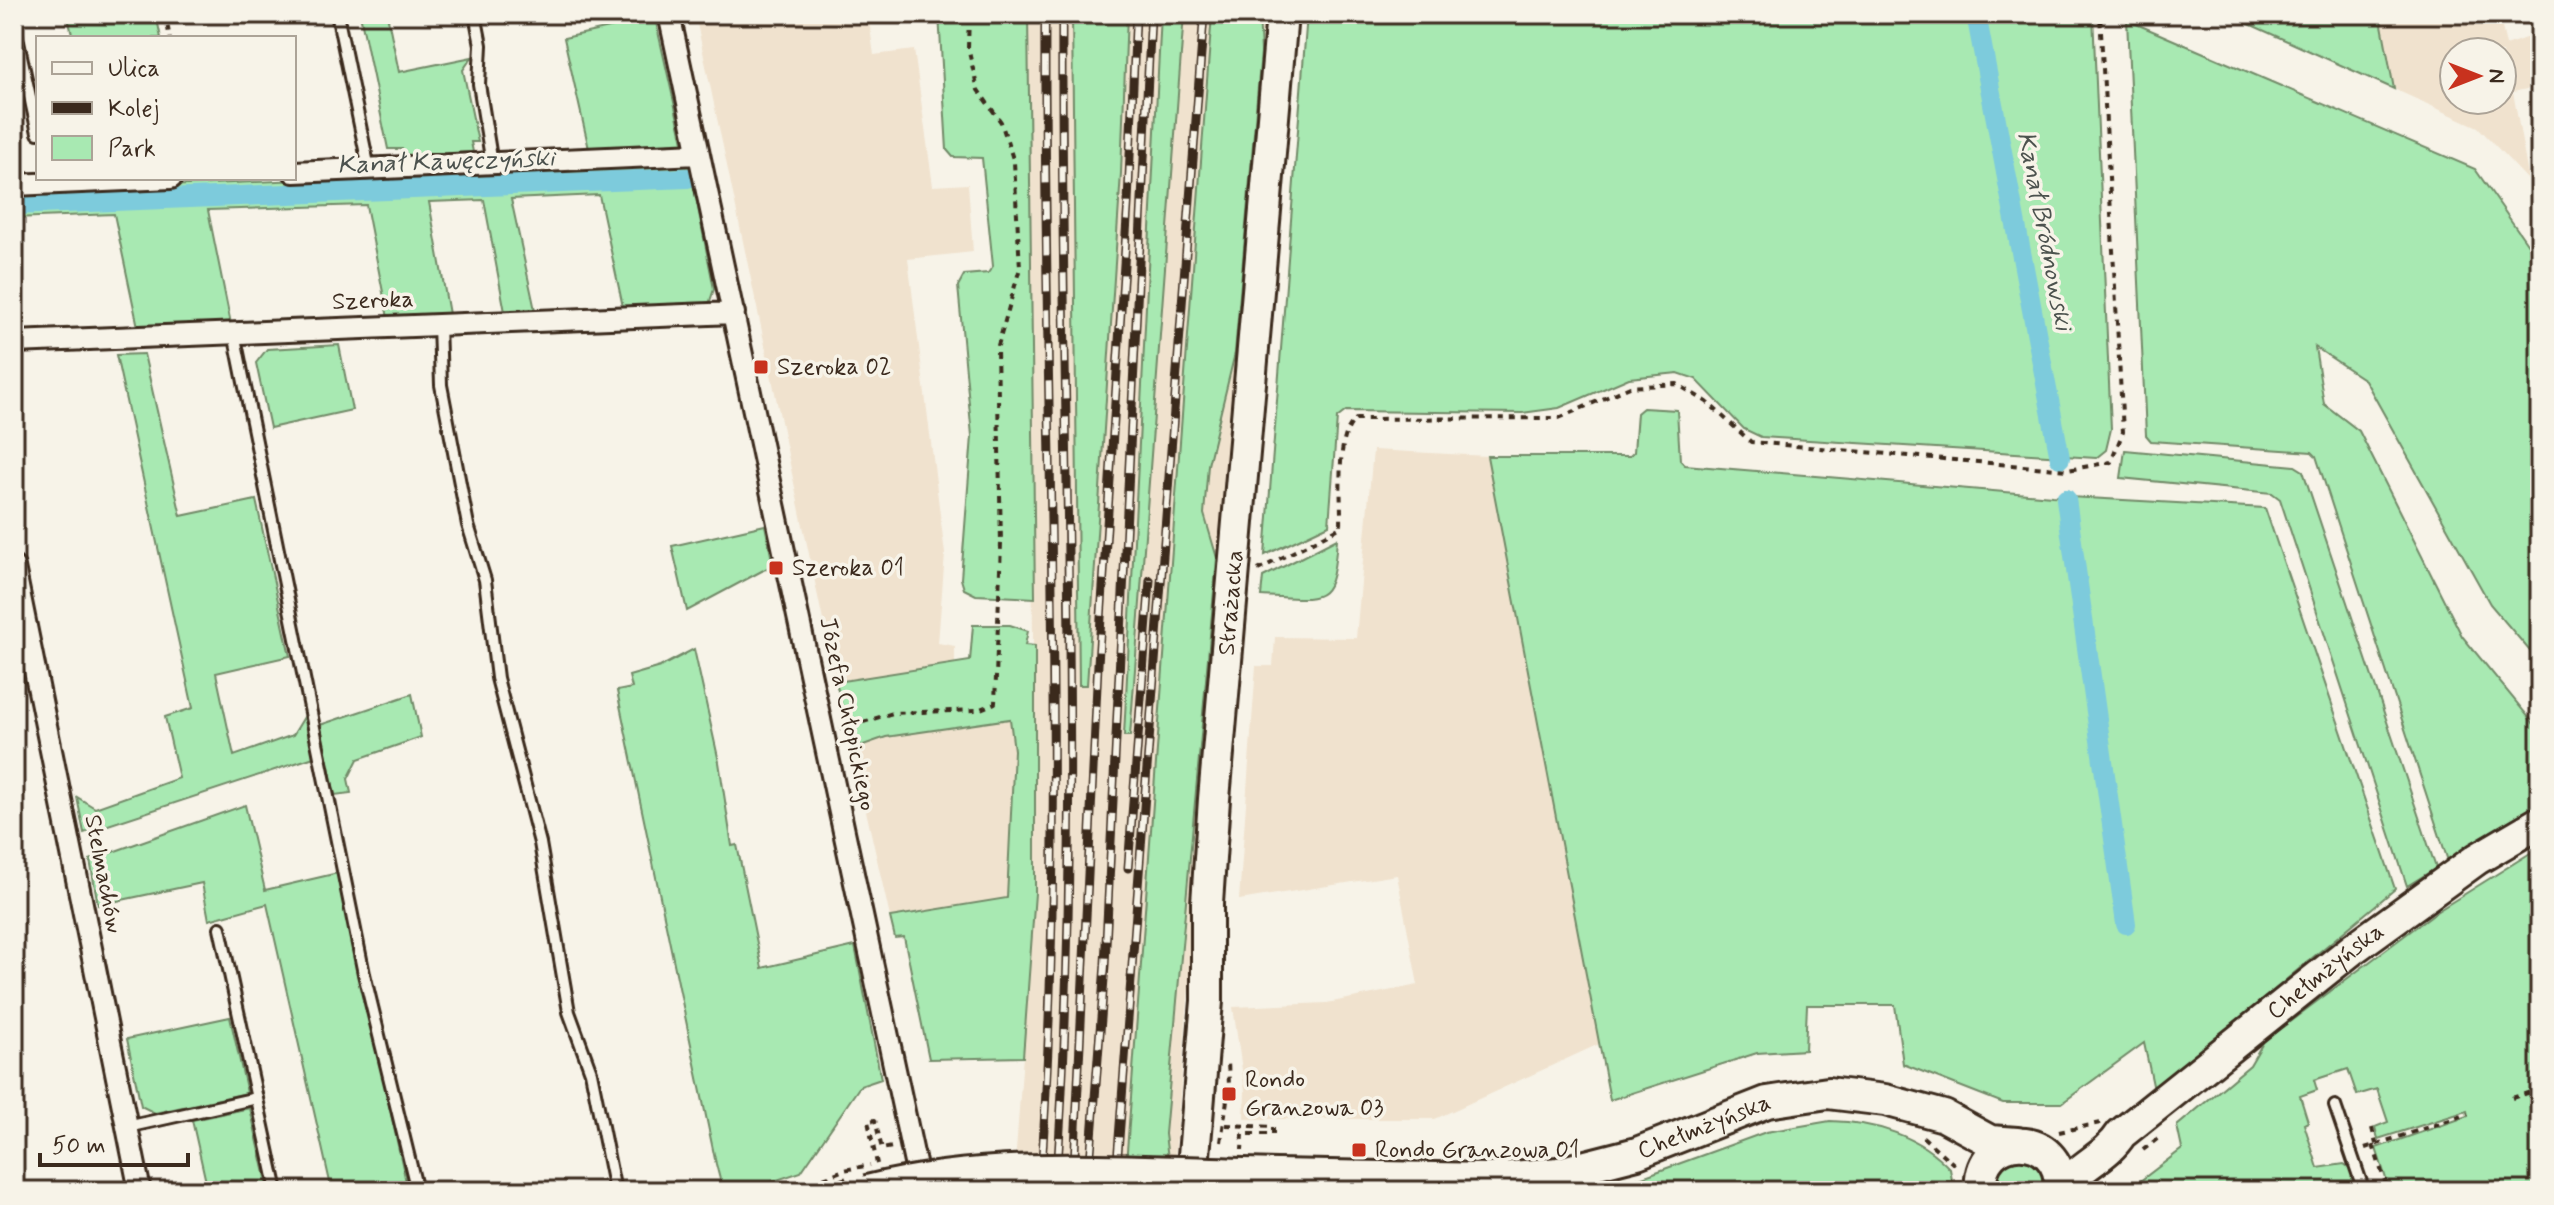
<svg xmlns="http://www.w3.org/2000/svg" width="2554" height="1205" font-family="Mynerve,sans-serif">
<rect width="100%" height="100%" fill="#f7f3e8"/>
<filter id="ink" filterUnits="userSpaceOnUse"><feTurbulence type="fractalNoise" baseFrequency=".0125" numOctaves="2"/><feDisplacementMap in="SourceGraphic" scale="16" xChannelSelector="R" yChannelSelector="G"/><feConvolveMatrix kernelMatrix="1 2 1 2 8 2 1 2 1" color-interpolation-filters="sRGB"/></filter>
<g filter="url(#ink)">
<path fill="#f0e2ce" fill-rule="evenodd" d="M695,14H868L874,55L914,50L933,186L968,184L973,252L908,259L945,554L938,643L955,646V666L836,682Z
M1028,14H1270L1172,1191H1013L1035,893Z
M2380,14H2499L2506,45L2531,36L2540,86L2513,92L2529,181L2478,127L2394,89ZM2454,52H2502V100H2454Z
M1373,450L1487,456L1599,1044L1435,1119H1244L1245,1091L1233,1007L1327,1003L1418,985L1397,875L1239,900L1256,666H1273L1275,637L1356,638Z
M1010,718L1014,750L1007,899L890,917L852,749L886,737Z"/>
<path fill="#a8e9b2" stroke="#728a68" stroke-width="2" d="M67,14H156L161,38H73Z
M360,14H387L399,72L472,57L463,70L478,142H471L473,152L407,156L402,149H388Z
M939,14H1028L1035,598L976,595L964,589L961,579L972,436L958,286L964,275L988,273L993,266L982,158L953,157L947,150Z
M1072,14H1127L1121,173L1087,685H1079Z
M1161,14H1184L1130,736H1124Z
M1212,14H1259L1261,52L1235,353L1208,465L1204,514L1217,558L1165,1134L1172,1191H1124Z
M1307,14H2093L2111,429L2106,450L2096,458L1761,437L1744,429L1696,379L1678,373L1629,378L1559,408L1522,413L1346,411L1337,418L1329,525L1265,555Z
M2227,14H2380L2394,89Z
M655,18L683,142L679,146L589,149L564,38Z
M2127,20L2475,169L2540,262V663L2490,604L2365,380L2315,347L2324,404L2359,431L2462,636L2540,731V808L2448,861L2316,456L2312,452L2151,441L2146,435Z
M689,162L714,289L709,304L623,307L599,195L511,199L535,310L505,312L484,200L429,202L449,314L388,318L366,205L208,210L231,324L138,327L114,214L14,218V193Z
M339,345L352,410L270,428L256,363L267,349Z
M144,354L181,516L256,500L290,656L216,673L234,756L293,735L304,717L314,757L84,833L77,797L95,808L179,778L165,717L193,708L116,355Z
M1643,408L1677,410L1680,460L1685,465L2052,496L2265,508L2395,889L2154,1090L2144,1043L2062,1103H2003L1903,1064L1895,1005H1807L1805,1050L1757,1053L1610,1100L1487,456H1630L1634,452L1637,413Z
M2125,450L2295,466L2303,471L2436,868L2407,886L2280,499L2272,493L2121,478Z
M765,525L773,565L687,611L672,546Z
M1337,539C1332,608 1324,599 1261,596L1263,577Z
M973,625H1010L1028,631L1025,645L1035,646V893L1023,1057L929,1059L904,937L895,938L890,917L1007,898L1014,750L1010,719L886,737L852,749L836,682L970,661Z
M694,649L719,762L732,846L737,845L762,968L855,946L881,1079L860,1086L801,1172L744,1191H723L716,1164L617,691L632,688L629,676L660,667Z
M412,694L421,737L358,759L348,779L351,793L335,795L320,725Z
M245,805L265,890L338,873L408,1191H332L267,904L209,920L202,883L98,905L90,860Z
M2540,847V1191H2390L2376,1148L2468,1116L2467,1111L2378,1139L2375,1127L2388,1122L2377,1089L2357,1095L2348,1069L2314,1080L2317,1090L2300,1096L2308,1122L2304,1124L2318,1168L2344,1164L2351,1169L2359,1191H2127L2182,1149L2177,1126L2250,1065L2264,1041L2436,912Z
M230,1017L247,1093L155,1113L141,1106L127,1039Z
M250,1108L269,1191H208L192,1120Z
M1830,1121C1874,1122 1919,1135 1950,1169L1954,1191H1604L1766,1132Z
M2011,1156L2040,1161L2049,1191H1992L1994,1171Z"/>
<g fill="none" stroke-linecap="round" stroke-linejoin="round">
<path stroke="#7dcbdc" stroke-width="20" d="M1976,14L2060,458
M14,205L688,178
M2066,499L2126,924"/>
<g stroke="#3b2a1e" stroke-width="16">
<path id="lane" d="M337,14L369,169
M475,14L481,45L479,84L492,164
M14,24L38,133
M439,324L441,385L468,525L485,580L497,678L540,843L569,1012L591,1072L615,1191
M234,333L364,974L417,1191
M220,928L277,1191
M2335,1106L2364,1191
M127,1127L257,1098"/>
</g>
<g stroke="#3b2a1e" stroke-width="26">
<path id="street" d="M669,14L921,1191
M294,172L698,154
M14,185L171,178
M14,342L734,313
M14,567L140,1191"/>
</g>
<g stroke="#3b2a1e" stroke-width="36">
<g id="secondary">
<path id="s1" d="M1276,1175L1488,1179L1559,1173L1637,1153L1767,1102L1828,1093L1885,1100L1944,1116L1990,1141L2017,1143"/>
<path id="s2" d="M1191,1191L1207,1001V903L1214,799L1282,14"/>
<path d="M1981,1191C1975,1129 2064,1127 2060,1191"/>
<path id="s3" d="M2062,1191C2077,1166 2106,1158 2121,1134L2354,948L2477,859L2540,822"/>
</g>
</g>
<path stroke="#3b2a1e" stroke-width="4" stroke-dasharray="6 6" stroke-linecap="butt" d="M165,14L170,38
M1258,570L1341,527C1342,499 1334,436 1356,419L1559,418L1630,387L1677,384L1707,402L1751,442L2068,470L2111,462L2123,432L2100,14
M840,729L893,713L978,710L995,703L1001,543L997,349L1020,268L1014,162L1001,122L978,90L968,48L969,14
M2512,1098L2540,1089
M1226,1125L1273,1127V1134H1243L1242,1150
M2372,1128L2376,1144
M2059,1132L2100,1123
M1923,1137L1958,1168
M1221,1142L1229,1086L1228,1060
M2373,1145L2388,1191
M2365,1148L2468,1114
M2143,1150L2161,1136
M877,1164L868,1121L875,1120L882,1149L892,1147
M790,1191L844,1170L870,1165
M806,1191L847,1178"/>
<use href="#lane" stroke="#f7f3e8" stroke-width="10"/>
<use href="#street" stroke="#f7f3e8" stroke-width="20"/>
<use href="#secondary" stroke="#f7f3e8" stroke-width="30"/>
<g stroke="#3b2a1e" stroke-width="9">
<path id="rail" d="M1128,868L1150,580
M1040,1191C1068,799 1043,406 1045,14
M1056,1191C1084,799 1060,407 1062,14
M1073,1191L1098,664L1128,203L1136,14
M1088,1191L1105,965L1151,14
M1115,1191L1204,14"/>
</g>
<use href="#rail" stroke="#f7f3e8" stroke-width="6" stroke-dasharray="18" stroke-linecap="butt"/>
<g stroke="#3b2a1e" stroke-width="36" stroke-linecap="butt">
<path id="secondary-bridge" d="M867,1191C1000,1158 1140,1172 1276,1175"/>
</g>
<use href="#secondary-bridge" stroke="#f7f3e8" stroke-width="30"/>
</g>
</g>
<g fill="#c8321e" stroke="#f7f3e8" stroke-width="3">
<rect x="753" y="359" width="16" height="16" rx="4"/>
<rect x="768" y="560" width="16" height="16" rx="4"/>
<rect x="1221" y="1086" width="16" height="16" rx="4"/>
<rect x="1351" y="1142" width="16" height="16" rx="4"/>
</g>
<g text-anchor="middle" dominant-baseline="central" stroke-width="7" stroke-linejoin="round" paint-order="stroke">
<g font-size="24" fill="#3b2a1e" stroke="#f7f3e8">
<text transform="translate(373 301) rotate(-2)">Szeroka</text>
<text stroke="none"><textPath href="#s2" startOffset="590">Strażacka</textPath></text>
<text transform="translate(847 714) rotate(78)">Józefa Chłopickiego</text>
<text transform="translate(103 874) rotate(79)">Stelmachów</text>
<text stroke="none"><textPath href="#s3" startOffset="344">Chełmżyńska</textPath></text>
<text stroke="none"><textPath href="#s1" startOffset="436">Chełmżyńska</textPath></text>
</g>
<g font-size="24" fill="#3b2a1e" stroke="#f7f3e8" text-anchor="start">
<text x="777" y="367">Szeroka 02</text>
<text x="792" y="568">Szeroka 01</text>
<text x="1245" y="1080">Rondo<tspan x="1245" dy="28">Granzowa 03</tspan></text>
<text x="1375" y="1150">Rondo Granzowa 01</text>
</g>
<g font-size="26" font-style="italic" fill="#4c524e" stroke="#f7f3e8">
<text transform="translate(446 162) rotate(-2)">Kanał Kawęczyński</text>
<text transform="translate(2044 231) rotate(79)">Kanał Bródnowski</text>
</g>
</g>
<rect width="2554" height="1205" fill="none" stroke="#f7f3e8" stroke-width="48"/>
<rect x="24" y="24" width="2506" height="1157" fill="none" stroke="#3b2a1e" stroke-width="3" filter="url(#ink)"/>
<rect x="36" y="36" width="260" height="144" fill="#f7f3e8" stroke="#aca397" stroke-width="2"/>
<rect x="52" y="62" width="40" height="12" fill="#f7f3e8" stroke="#aca397" stroke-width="2"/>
<text x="108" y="76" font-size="24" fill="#3b2a1e">Ulica</text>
<rect x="52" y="102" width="40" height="12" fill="#3b2a1e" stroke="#aca397" stroke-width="2"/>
<text x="108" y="116" font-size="24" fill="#3b2a1e">Kolej</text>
<rect x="52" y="136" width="40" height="24" fill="#a8e9b2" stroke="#aca397" stroke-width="2"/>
<text x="108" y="156" font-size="24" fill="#3b2a1e">Park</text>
<g transform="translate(2478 76) rotate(90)"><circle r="38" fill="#f7f3e8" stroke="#aca397" stroke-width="2"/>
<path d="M0-6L14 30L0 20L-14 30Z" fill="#c8321e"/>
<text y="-12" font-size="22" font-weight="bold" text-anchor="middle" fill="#3b2a1e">N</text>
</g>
<path d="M40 1153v12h148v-12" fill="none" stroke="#3b2a1e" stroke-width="4"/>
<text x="52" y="1153" font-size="24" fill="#3b2a1e" stroke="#f7f3e8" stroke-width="6" paint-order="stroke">50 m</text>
</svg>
